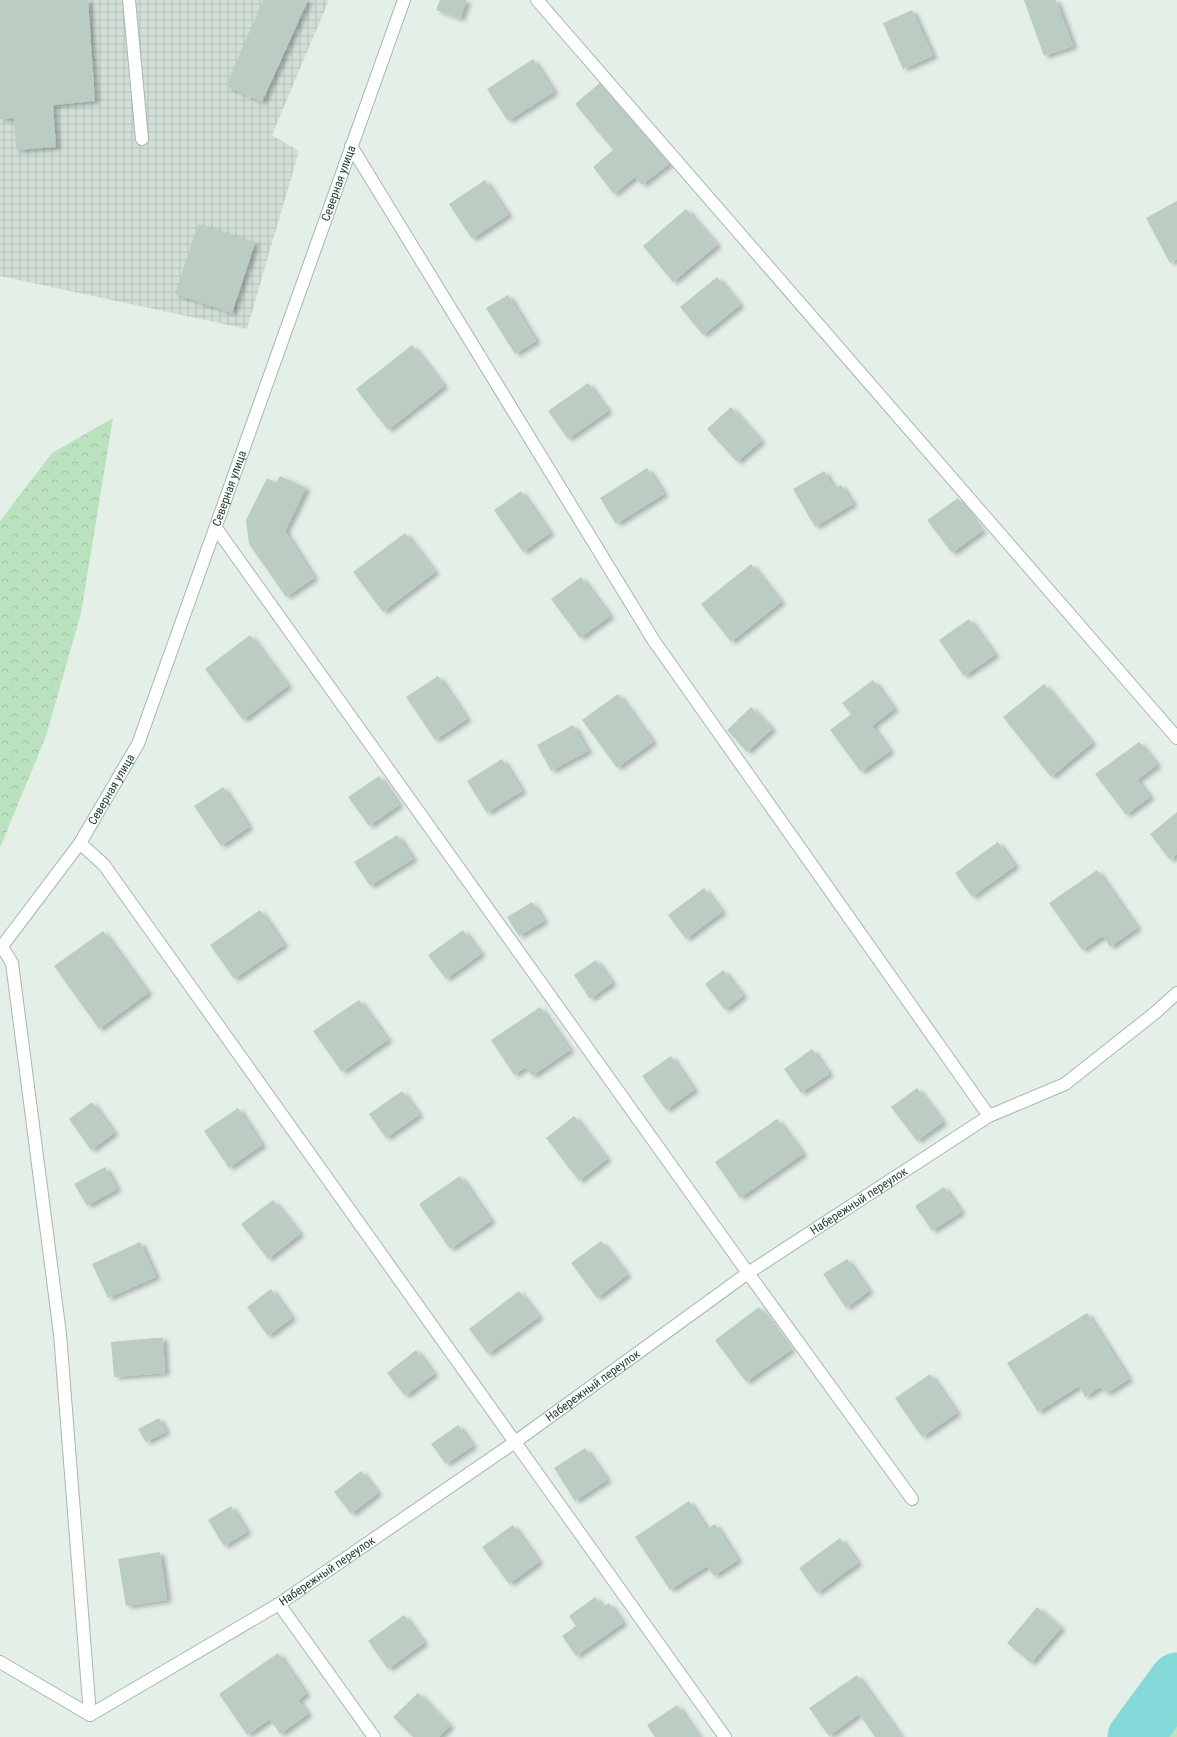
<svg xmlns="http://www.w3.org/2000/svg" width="1177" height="1737" font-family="'Roboto Condensed',sans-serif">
<defs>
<pattern id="industrial-grid" width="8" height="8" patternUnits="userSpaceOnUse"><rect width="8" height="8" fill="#d2dfd7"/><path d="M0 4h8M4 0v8" fill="none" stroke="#b4c1b9"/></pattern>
<pattern id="forest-crowns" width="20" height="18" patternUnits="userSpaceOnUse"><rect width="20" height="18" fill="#bbe2bf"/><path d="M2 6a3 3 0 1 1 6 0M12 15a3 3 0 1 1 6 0" fill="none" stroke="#a0c3a5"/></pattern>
<filter id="shadow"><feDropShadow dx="4.5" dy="2.5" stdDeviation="2" flood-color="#0004"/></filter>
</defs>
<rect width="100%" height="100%" fill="#e4efe8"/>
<path fill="url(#industrial-grid)" d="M0,0H329L272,135L299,151L247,329L0,276Z"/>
<path fill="url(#forest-crowns)" d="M113,418L81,613L46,736L0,848V521L52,453Z
M1177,1659V1737H1139L1152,1705Z"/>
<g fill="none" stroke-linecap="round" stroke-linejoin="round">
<path stroke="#86d9d9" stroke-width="55" d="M1135,1737L1177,1680"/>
</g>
<path fill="#bbcdc3" filter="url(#shadow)" d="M0,0H88L95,101L53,105L56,147L16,150L14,118L0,119Z
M263,0H308L262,102L226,86Z
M440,0H467L460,19L436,10Z
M1024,0H1056L1073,46L1044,56Z
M912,10L933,56L903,69L883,23Z
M533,59L554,92L508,121L487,89Z
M602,81L670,163L642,185L635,177L614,194L593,167L613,150L575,104Z
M485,180L508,215L472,239L449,204Z
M1177,201V259L1170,263L1146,218Z
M686,209L717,245L673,282L643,246Z
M198,224L255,243L232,313L175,294Z
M717,277L740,305L703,335L680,307Z
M508,295L536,341L515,354L486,308Z
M412,345L444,386L388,430L356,389Z
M588,383L608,411L568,439L548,411Z
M731,407L761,441L737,462L707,429Z
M647,468L664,494L616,524L600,498Z
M824,471L834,488L841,485L853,504L815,527L793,489Z
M280,476L306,488L285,531L314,578L286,597L249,544L246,520L267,478L276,483Z
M521,491L550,533L523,552L494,510Z
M958,498L982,531L952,553L927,520Z
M405,533L435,572L383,612L353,572Z
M751,564L781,602L731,642L701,604Z
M581,577L610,616L580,638L551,599Z
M969,619L995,655L964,676L939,640Z
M250,635L288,686L243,720L205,669Z
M438,676L467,719L435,740L406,697Z
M873,680L894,709L872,726L890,751L861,772L830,730L851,714L842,703Z
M1044,684L1092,743L1051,777L1003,717Z
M618,694L653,742L617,768L582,720Z
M751,707L772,729L747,752L727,730Z
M573,725L588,751L551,771L537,745Z
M1139,742L1157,765L1137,780L1150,797L1126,815L1095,774Z
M502,759L522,791L487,813L467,781Z
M379,776L399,805L369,826L348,797Z
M223,787L249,827L221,846L194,806Z
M1177,812V854L1170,860L1150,834Z
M397,835L413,859L370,886L354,862Z
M998,842L1015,866L972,897L955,873Z
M1097,870L1137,928L1110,947L1103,936L1082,950L1049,903Z
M704,888L722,912L686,939L668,915Z
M532,902L544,921L519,936L507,917Z
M260,910L284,945L234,979L210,945Z
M463,930L481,954L446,979L428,955Z
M103,931L148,993L99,1029L54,966Z
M596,960L612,983L590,999L574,975Z
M723,970L743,996L725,1010L705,984Z
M359,1000L388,1040L342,1072L313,1031Z
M540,1007L570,1050L532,1076L526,1067L514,1075L491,1040Z
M812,1049L829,1074L801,1093L784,1069Z
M671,1056L694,1090L666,1110L642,1076Z
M917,1088L943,1122L917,1141L891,1107Z
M402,1091L419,1115L386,1138L369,1114Z
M92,1102L114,1133L91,1150L69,1119Z
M238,1108L262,1145L229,1168L204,1131Z
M574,1116L607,1159L579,1181L546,1138Z
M777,1119L803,1154L740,1198L715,1162Z
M105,1167L117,1189L87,1206L74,1184Z
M460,1176L491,1221L450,1249L419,1204Z
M944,1187L961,1212L932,1231L915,1206Z
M273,1200L300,1234L268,1259L241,1224Z
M601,1241L627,1275L597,1298L571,1263Z
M140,1242L156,1277L108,1298L92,1264Z
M847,1259L869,1291L846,1308L823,1274Z
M271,1289L292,1318L268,1336L247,1307Z
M519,1291L539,1317L488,1354L469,1329Z
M759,1307L791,1350L746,1382L715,1340Z
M1087,1313L1129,1379L1107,1393L1100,1387L1085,1397L1079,1386L1038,1412L1007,1363Z
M156,1338H163L165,1373L114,1377L111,1342Z
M416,1350L434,1374L405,1396L387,1373Z
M930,1374L957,1413L922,1437L895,1398Z
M159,1418L166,1432L146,1442L138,1429Z
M458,1425L473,1446L446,1464L431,1444Z
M585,1448L607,1480L575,1501L554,1468Z
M361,1471L378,1493L351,1514L334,1492Z
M689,1501L707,1529L715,1524L738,1560L714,1576L707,1566L670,1590L635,1537Z
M231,1506L247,1532L224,1546L208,1520Z
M513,1525L539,1562L509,1584L482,1547Z
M840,1538L858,1563L817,1593L799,1568Z
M160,1552L167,1600L126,1606L118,1559Z
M595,1597L603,1607L609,1603L623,1623L576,1656L562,1636L576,1626L569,1616Z
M1037,1607L1061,1628L1031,1663L1007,1643Z
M404,1615L424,1643L388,1669L368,1641Z
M278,1653L306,1694L298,1700L308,1714L280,1734L270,1719L247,1735L219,1694Z
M857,1675L901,1737H875L859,1714L829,1736L809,1708Z
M418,1693L450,1726L439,1737H413L393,1717Z
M677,1705L699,1737H655L647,1725Z"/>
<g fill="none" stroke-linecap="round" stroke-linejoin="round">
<g stroke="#a6b8ae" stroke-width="14">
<g id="minor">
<path d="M129,0L142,139"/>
<path d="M537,0L1177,738"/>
<path d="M351,146L654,641L989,1116"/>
<path d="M216,528L748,1273L912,1499"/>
<path d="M80,843L104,865L725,1737"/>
<path d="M2,947L12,963L60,1334L90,1715"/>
<path id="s1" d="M0,949L80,843L138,744L404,0"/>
<path d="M279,1604L374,1737"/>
<path id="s2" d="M0,1662L90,1715L279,1604L515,1442L748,1273L989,1116L1065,1084L1156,1012L1177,993"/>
</g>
</g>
<use href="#minor" stroke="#fff" stroke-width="12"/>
</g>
<g text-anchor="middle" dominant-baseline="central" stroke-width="3.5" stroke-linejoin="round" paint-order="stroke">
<g font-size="12" fill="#214334" stroke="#f5fbf7">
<text stroke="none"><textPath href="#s1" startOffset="843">Северная улица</textPath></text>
<text stroke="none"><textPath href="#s1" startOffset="519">Северная улица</textPath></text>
<text stroke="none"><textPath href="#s1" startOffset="195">Северная улица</textPath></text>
<text stroke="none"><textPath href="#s2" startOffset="1030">Набережный переулок</textPath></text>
<text stroke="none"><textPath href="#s2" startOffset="706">Набережный переулок</textPath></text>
<text stroke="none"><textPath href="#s2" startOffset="382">Набережный переулок</textPath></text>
</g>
</g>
</svg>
